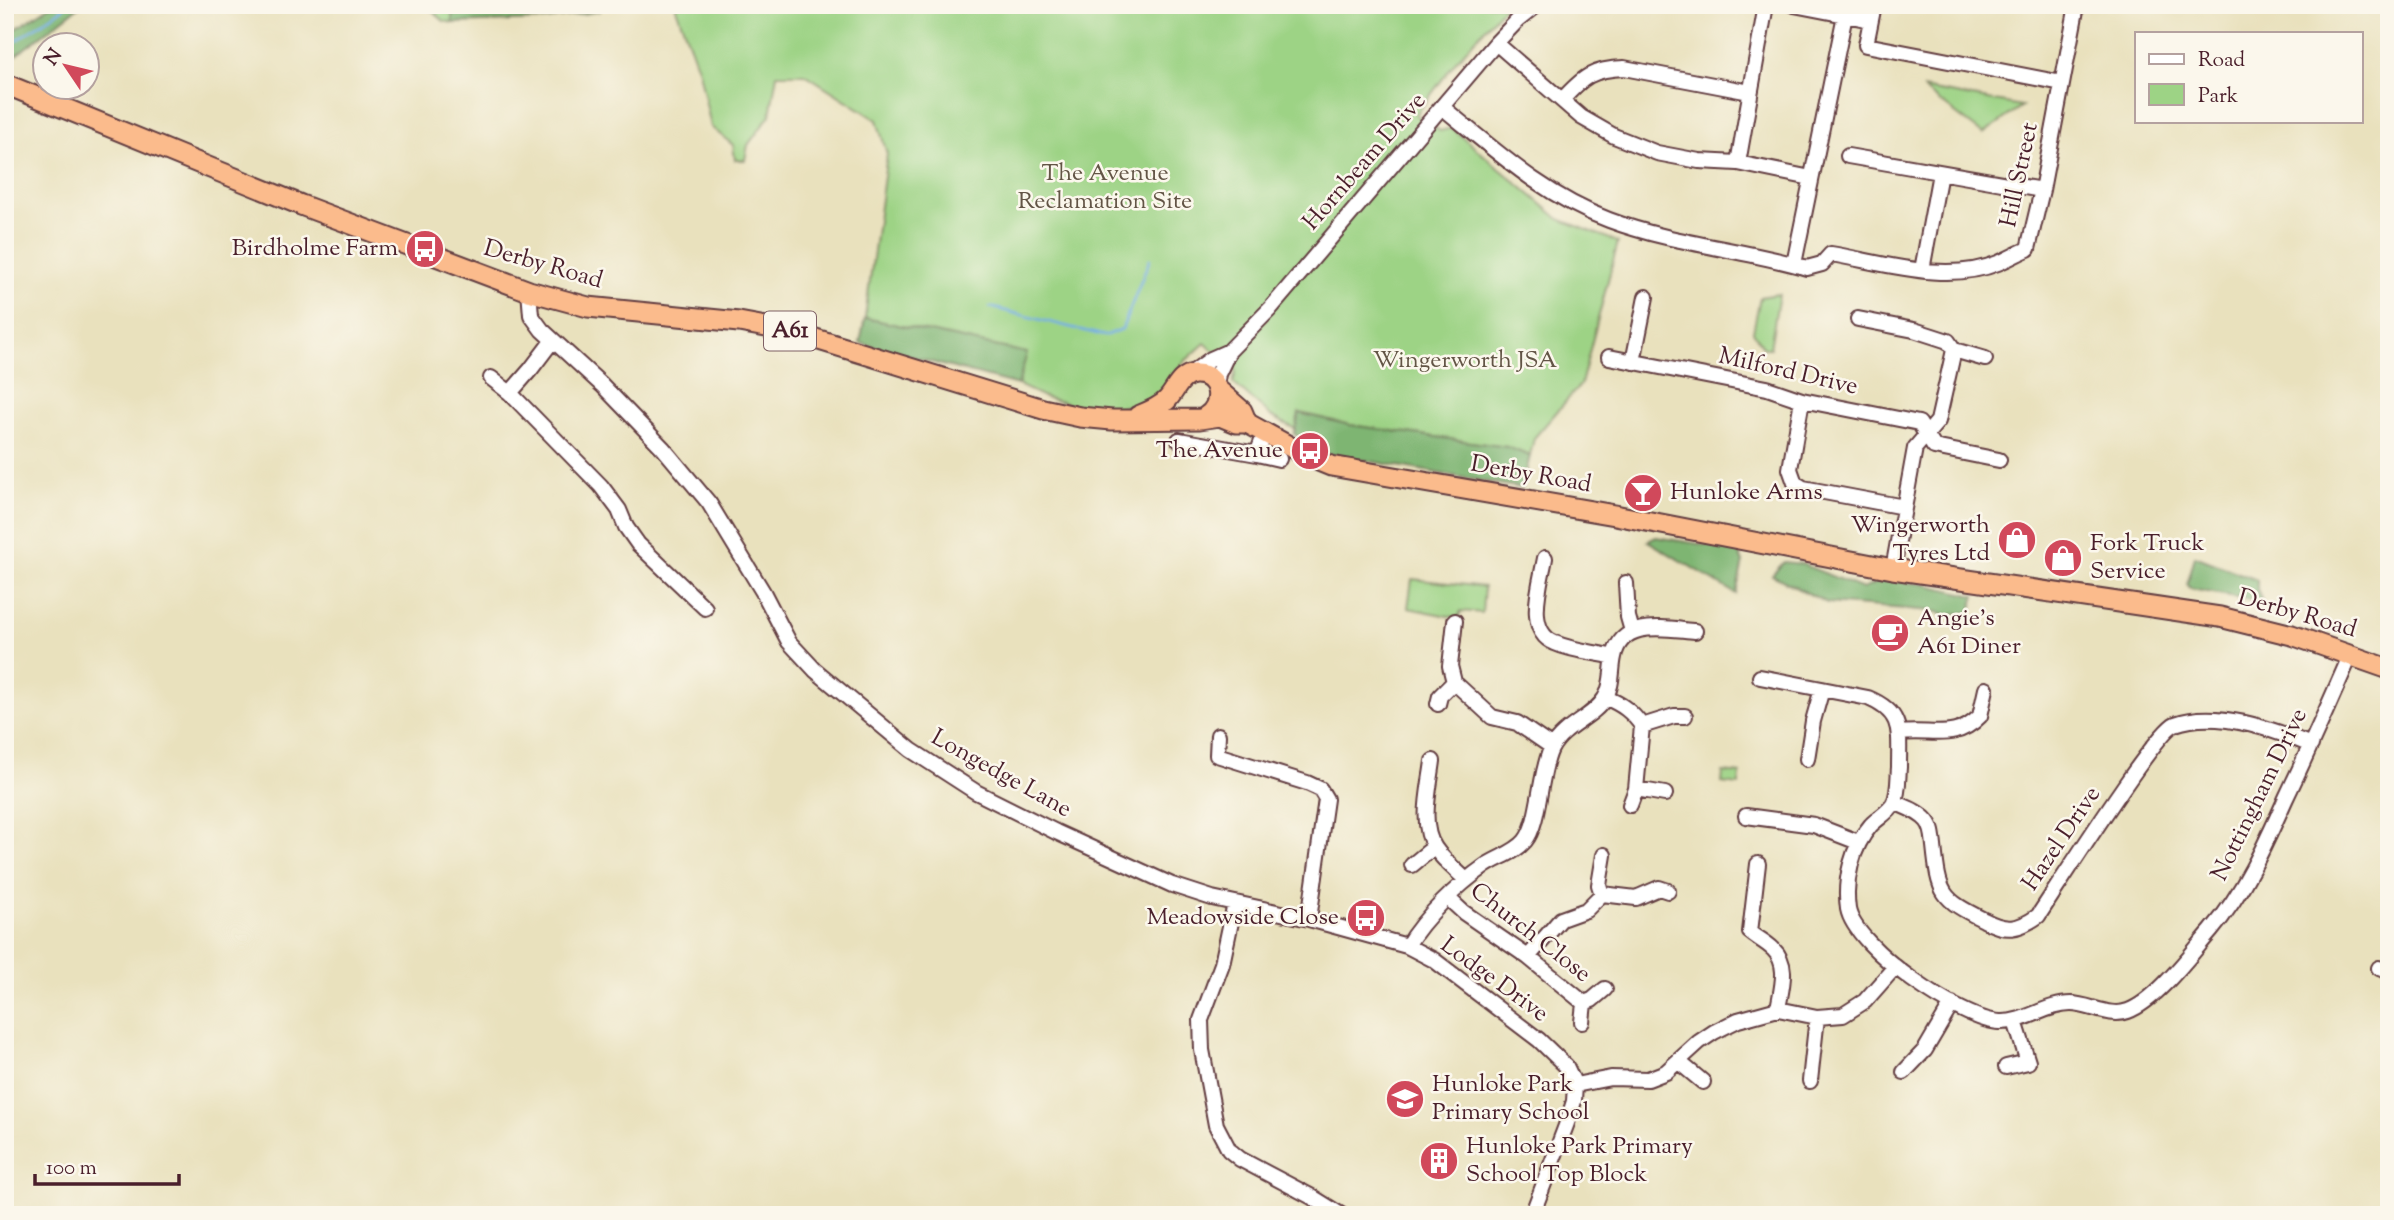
<svg xmlns="http://www.w3.org/2000/svg" width="2394" height="1220" font-family="'Sorts Mill Goudy',serif">
<rect width="100%" height="100%" fill="#fbf7ec"/>
<filter id="ink" filterUnits="userSpaceOnUse"><feTurbulence type="fractalNoise" baseFrequency=".0143" numOctaves="2"/><feDisplacementMap in="SourceGraphic" scale="14" xChannelSelector="R" yChannelSelector="G"/><feConvolveMatrix kernelMatrix="1 2 1 2 8 2 1 2 1" color-interpolation-filters="sRGB"/></filter>
<filter id="wash" filterUnits="userSpaceOnUse"><feTurbulence type="fractalNoise" baseFrequency=".00686" numOctaves="4" result="noise"/><feDisplacementMap in="SourceGraphic" scale="28" xChannelSelector="R" yChannelSelector="G"/><feGaussianBlur stdDeviation="1.57" result="paint"/><feColorMatrix in="noise" values="0 0 0 0 0 0 0 0 0 0 0 0 0 0 0 0 0 1.4 0 .05"/><feComposite in="paint" operator="in"/></filter>
<g filter="url(#wash)">
<rect width="100%" height="100%" fill="#e9e1bd"/>
<path fill="#9dd385" stroke="#747958" stroke-width="2" d="M425,5H451L453,23L444,21Z
M675,5H1506L1456,61L1416,115L1440,131L1452,128L1559,219L1618,242L1581,384L1534,438L1530,456L1507,447L1350,425L1300,413L1295,429L1271,416L1233,383L1236,371L1205,343L1183,363L1158,395L1144,403L1121,407L1083,408L1044,397L1018,385L1026,353L865,318L887,154L877,120L805,74H777L770,115L748,145L745,160H735L733,145L711,127L699,71Z
M1922,88L2022,106L1983,134Z
M1779,294L1770,348H1764L1753,332L1760,297Z
M1412,579L1484,587L1482,613L1461,611L1458,618L1408,608Z
M1723,772L1740,774L1739,785L1722,783Z"/>
<path fill="#7eb572" stroke="#646a4e" stroke-width="2" d="M52,5H81L7,62L5,61V36Z
M451,5H602L599,11L546,20L453,23Z
M865,318L1027,353L1018,385L860,343Z
M1299,413L1350,425L1507,447L1530,456L1522,488L1330,454L1294,434Z
M1656,537L1737,550L1743,562L1736,594L1648,541Z
M2195,556L2257,580V589L2262,602L2191,589L2187,585Z
M1784,562L1802,564L1863,589L1883,580L1923,584L1975,596L1970,612L1950,615L1933,611L1827,603L1772,575Z"/>
<g fill="none" stroke-linecap="round" stroke-linejoin="round">
<path stroke="#76aee5" stroke-width="2.5" d="M5,49C25,33 48,21 67,5
M990,307L1105,336L1122,329L1150,259"/>
</g>
</g>
<g filter="url(#ink)">
<g fill="none" stroke-linecap="round" stroke-linejoin="round">
<g stroke="#623c41" stroke-width="18">
<path id="minor" d="M1794,5L1871,20
M1874,5L1866,45L2062,83
M1496,43L1581,117L1614,136L1657,153L1699,161L1738,163L1811,178
M1562,100C1583,77 1592,69 1624,68L1750,92
M1442,107C1495,150 1544,196 1609,220C1673,244 1742,249 1807,268L1822,264L1831,254C1884,263 1946,284 1998,263C2008,259 2018,253 2028,249L2042,190L2077,5
M1848,156L2042,190
M1738,163L1766,5
M1794,264L1845,15
M1922,270L1940,173
M529,291L531,315L542,330L602,385L663,448L709,503L763,592L789,642L815,670L911,750L976,792L1056,832L1172,885L1212,898L1309,919L1407,946L1434,960L1539,1040L1566,1066L1575,1085L1574,1101L1567,1123L1532,1215
M1858,319L1914,330L1948,341L1954,350L1938,421L1915,448L1893,569
M1954,350L1985,359
M1609,357L1767,388L1802,400L1919,423L1934,447L1999,460
M1633,362L1646,297
M1189,375L1211,359L1229,351
M491,378L510,393L601,486L619,510L626,527L638,544L705,608
M1216,387L1218,374L1229,351L1270,309L1496,43L1518,20L1537,5
M510,393L531,369L553,340
M1802,400L1790,469L1795,483L1803,488L1904,507
M1179,440L1257,454L1265,433
M1257,454L1279,459
M1545,558C1541,582 1524,631 1555,643C1573,651 1595,652 1614,657
M1626,583L1628,617L1632,631
M1760,677L1868,698C1904,713 1899,732 1899,767C1898,778 1899,792 1894,803C1889,812 1878,818 1871,825C1852,847 1844,880 1848,909C1855,948 1962,1021 2000,1022C2025,1023 2046,1004 2071,1004C2089,1004 2110,1018 2128,1011C2156,1001 2191,954 2211,931C2244,892 2265,845 2286,798C2309,750 2330,702 2351,654
M1454,682L1492,717L1517,723L1552,747
M1606,698C1622,704 1632,712 1642,726
M1438,704L1440,696L1454,682L1450,666L1455,621
M1900,733C1932,729 1955,742 1980,716L1986,689
M1218,735L1217,755L1307,783L1320,789L1326,799L1309,919
M1807,759L1813,721L1822,689
M1433,761C1430,787 1419,825 1435,848C1443,860 1456,870 1466,880
M1665,794L1636,789L1642,726L1674,716H1685
M1894,802C1905,807 1919,811 1927,821C1933,828 1933,838 1934,846C1939,894 1941,899 1984,920C2006,932 2018,930 2038,916C2057,888 2156,731 2175,724C2216,709 2273,729 2311,745
M1630,805L1636,789
M1746,816L1814,825L1858,842
M1758,864L1750,932C1757,938 1766,942 1773,949C1790,965 1781,989 1778,1009
M1412,865L1434,847
M1602,894L1599,885L1604,855
M1448,898L1463,912L1528,957L1584,1003L1592,1000L1605,989
M1235,903L1222,964L1201,1020L1202,1050L1216,1125L1229,1150L1240,1159L1312,1197L1341,1215
M1407,946C1424,917 1458,885 1485,866C1498,857 1515,853 1525,841C1540,823 1539,774 1551,749C1563,726 1593,718 1605,698C1613,686 1611,670 1614,657C1621,618 1667,629 1695,631
M1528,957L1561,919L1586,910L1602,894L1636,898L1659,888L1668,891
M2379,968L2389,972
M1582,1022L1584,1003
M1679,1062L1703,1082
M2006,1067L2028,1062L2015,1021
M1904,1072L1925,1050L1952,1004
M1810,1081L1817,1017
M1575,1085L1611,1078L1648,1079L1666,1072L1699,1042L1714,1032L1738,1020L1778,1009L1817,1017L1843,1015L1865,1001L1895,967"/>
</g>
<g stroke="#623c41" stroke-width="23">
<path id="highway" d="M5,84L301,205L529,291L588,307L739,322L793,332L1043,409L1080,417L1112,420L1200,419L1220,416L1237,423H1247L1309,457L1331,466L1615,515L1893,569L2220,617L2292,635L2389,669
M1217,389L1242,411L1247,423
M1138,416C1148,412 1159,408 1167,400C1176,390 1180,375 1195,374C1221,373 1225,406 1205,417"/>
</g>
<use href="#minor" stroke="#fff" stroke-width="14"/>
<use href="#highway" stroke="#fbbb8c" stroke-width="19"/>
</g>
</g>
<defs>
<g id="bus-disc" transform="scale(2.0125)"><circle r="9.5" fill="#d1495b" stroke="#fbf7ec"/><path d="M-5-6H5V4H4V6H2V4H-2V6H-4V4H-5ZM-3.5-4V0h7V-4ZM-3.5 1.2v1.5H-2V1.2ZM2 1.2v1.5H3.5V1.2Z" fill="#fff"/></g>
<g id="bar-disc" transform="scale(2.0125)"><circle r="9.5" fill="#d1495b" stroke="#fbf7ec"/><path d="M-6-5H6L.8 .8V4.5H3.5V6h-7V4.5H-.8V.8Z" fill="#fff"/></g>
<g id="shop-disc" transform="scale(2.0125)"><circle r="9.5" fill="#d1495b" stroke="#fbf7ec"/><path d="M-5-2.5h2.3a2.7 3.5 0 0 1 5.4 0H5L5.5 6h-11ZM-1.5-2.5h3a1.5 2.3 0 0 0-3 0Z" fill="#fff"/></g>
<g id="cafe-disc" transform="scale(2.0125)"><circle r="9.5" fill="#d1495b" stroke="#fbf7ec"/><path d="M-5.5-4.5H6V0H3Q3 3.5 0 3.5H-2.5Q-5.5 3.5-5.5 0ZM3-3.2v2h1.7v-2ZM-6 4.5H4V6H-6Z" fill="#fff"/></g>
<g id="school-disc" transform="scale(2.0125)"><circle r="9.5" fill="#d1495b" stroke="#fbf7ec"/><path d="M0-5L7-2L0 1L-7-2ZM-4 1L0 2.5L4 1V4Q0 6-4 4Z" fill="#fff"/></g>
<g id="building-disc" transform="scale(2.0125)"><circle r="9.5" fill="#d1495b" stroke="#fbf7ec"/><path d="M-4-6H4V6H1V3H-1V6H-4ZM-2.5-4.3h1.7v1.8h-1.7ZM.8-4.3h1.7v1.8H.8ZM-2.5-1h1.7V.8h-1.7ZM.8-1h1.7V.8H.8Z" fill="#fff"/></g>
</defs>
<g fill-rule="evenodd">
<use href="#bus-disc" x="425" y="249"/>
<use href="#bus-disc" x="1310" y="451"/>
<use href="#bar-disc" x="1643" y="493"/>
<use href="#shop-disc" x="2017" y="540"/>
<use href="#shop-disc" x="2063" y="558"/>
<use href="#cafe-disc" x="1890" y="633"/>
<use href="#bus-disc" x="1366" y="918"/>
<use href="#school-disc" x="1405" y="1099"/>
<use href="#building-disc" x="1439" y="1161"/>
</g>
<g text-anchor="middle" dominant-baseline="central" stroke-width="5" stroke-linejoin="round" paint-order="stroke">
<rect fill="#fbf7ec" stroke="#7f6065" stroke-width="2" x="764" y="311.5" width="52" height="39" rx="5"/>
<g font-size="23" font-weight="bold" fill="#4a1f2b">
<text x="790" y="331">A61</text>
</g>
<g font-size="24" fill="#4a1f2b" stroke="#fbf7ec">
<text transform="translate(1365 162) rotate(-49)">Hornbeam Drive</text>
<text transform="translate(2020 175) rotate(-78)">Hill Street</text>
<text transform="translate(543 265) rotate(16)">Derby Road</text>
<text transform="translate(1788 372) rotate(13)">Milford Drive</text>
<text transform="translate(1531 475) rotate(10)">Derby Road</text>
<text transform="translate(2297 614) rotate(16)">Derby Road</text>
<text transform="translate(1001 774) rotate(29)">Longedge Lane</text>
<text transform="translate(2260 795) rotate(-64)">Nottingham Drive</text>
<text transform="translate(2062 839) rotate(-56)">Hazel Drive</text>
<text transform="translate(1530 933) rotate(38)">Church Close</text>
<text transform="translate(1494 980) rotate(36)">Lodge Drive</text>
</g>
<g font-size="24" fill="#635546" stroke="#fbf7ec">
<text x="1105" y="174">The Avenue<tspan x="1105" dy="28">Reclamation Site</tspan></text>
<text x="1465" y="361">Wingerworth JSA</text>
</g>
<g font-size="24" fill="#4a1f2b" stroke="#fbf7ec" text-anchor="start">
<text x="398" y="249" text-anchor="end">Birdholme Farm</text>
<text x="1283" y="451" text-anchor="end">The Avenue</text>
<text x="1670" y="493">Hunloke Arms</text>
<text x="1990" y="526" text-anchor="end">Wingerworth<tspan x="1990" dy="28">Tyres Ltd</tspan></text>
<text x="2090" y="544">Fork Truck<tspan x="2090" dy="28">Service</tspan></text>
<text x="1917" y="619">Angie's<tspan x="1917" dy="28">A61 Diner</tspan></text>
<text x="1339" y="918" text-anchor="end">Meadowside Close</text>
<text x="1432" y="1085">Hunloke Park<tspan x="1432" dy="28">Primary School</tspan></text>
<text x="1466" y="1147">Hunloke Park Primary<tspan x="1466" dy="28">School Top Block</tspan></text>
</g>
</g>
<rect width="2394" height="1220" fill="none" stroke="#fbf7ec" stroke-width="28"/>
<rect x="2135" y="32" width="228" height="91" fill="#fbf7ec" stroke="#b4a19f" stroke-width="2"/>
<rect x="2149" y="54" width="35" height="10" fill="#ffffff" stroke="#b4a19f" stroke-width="2"/>
<text x="2198" y="66" font-size="21" fill="#4a1f2b">Road</text>
<rect x="2149" y="84" width="35" height="21" fill="#9dd385" stroke="#b4a19f" stroke-width="2"/>
<text x="2198" y="102" font-size="21" fill="#4a1f2b">Park</text>
<g transform="translate(66 66) rotate(305)"><circle r="33" fill="#fbf7ec" stroke="#b4a19f" stroke-width="2"/>
<path d="M0-5L12 26L0 18L-12 26Z" fill="#d1495b"/>
<text y="-10" font-size="19" font-weight="bold" text-anchor="middle" fill="#4a1f2b">N</text>
</g>
<path d="M35 1174v10h144v-10" fill="none" stroke="#4a1f2b" stroke-width="3.5"/>
<text x="46" y="1174" font-size="21" fill="#4a1f2b" stroke="#fbf7ec" stroke-width="5" paint-order="stroke">100 m</text>
</svg>
